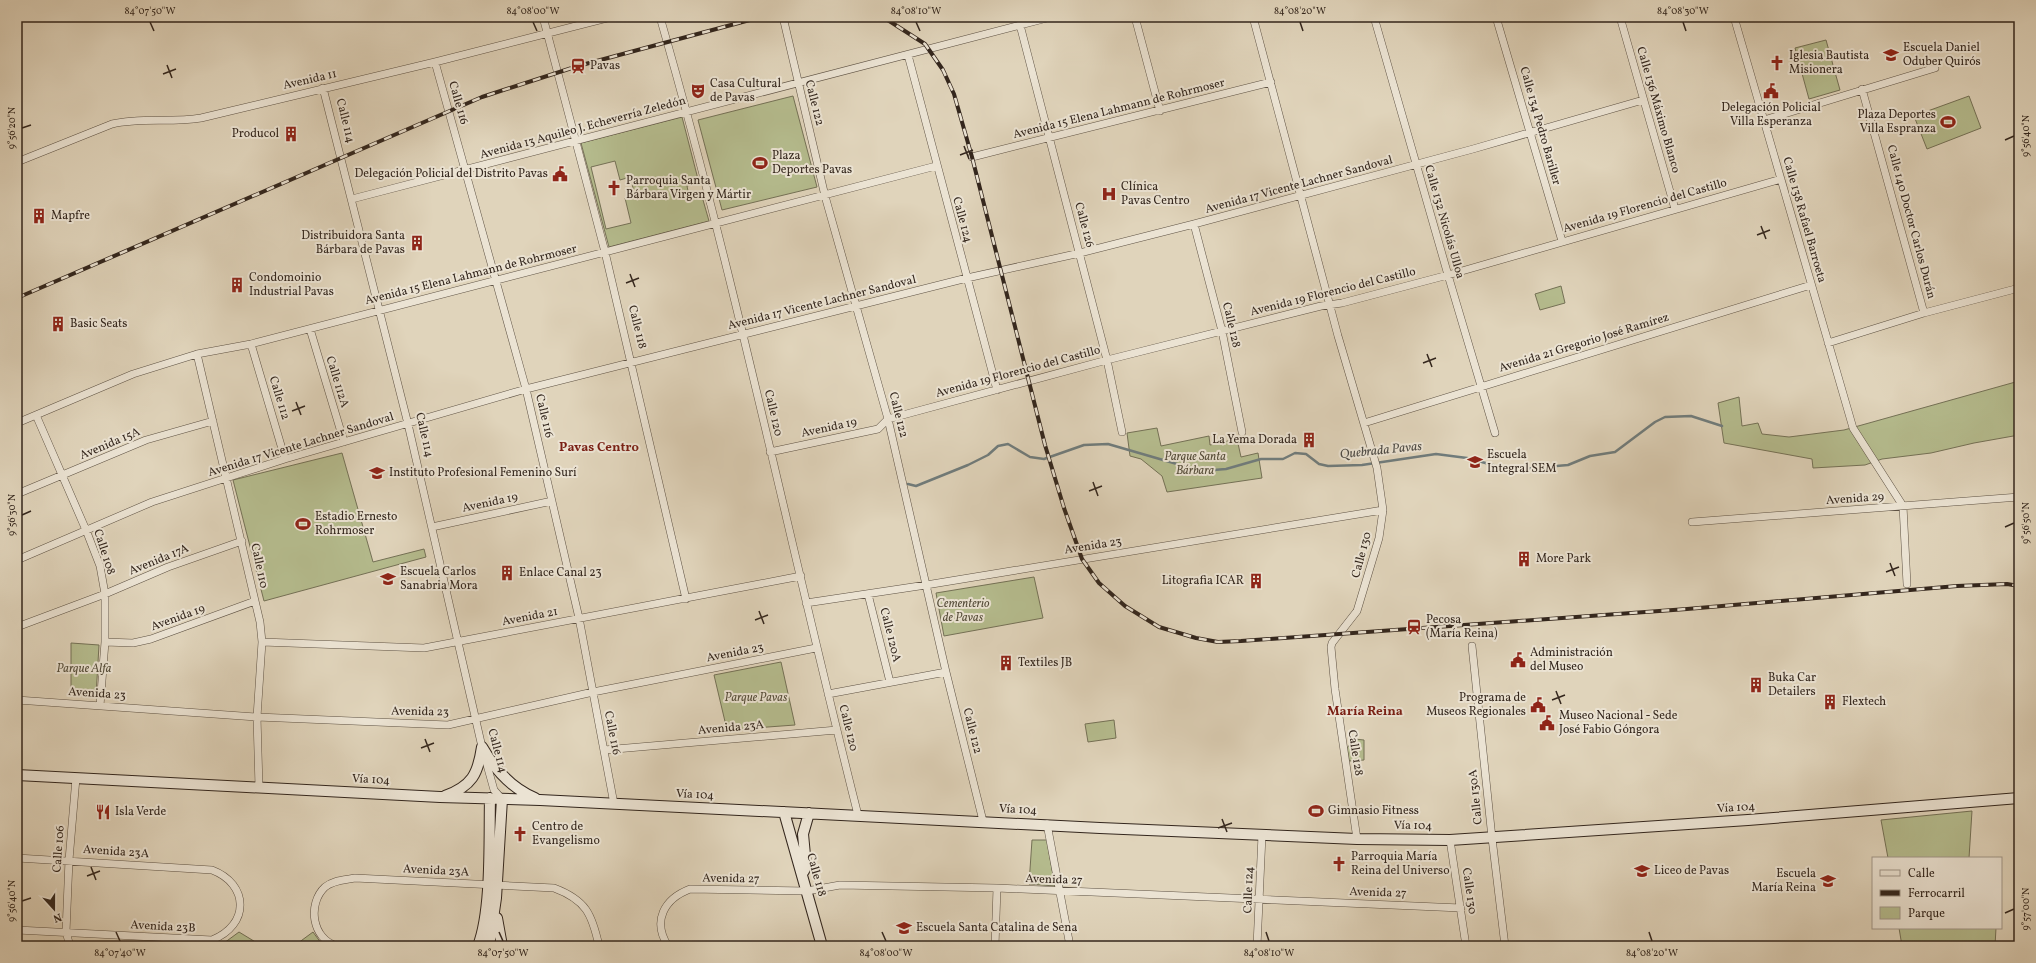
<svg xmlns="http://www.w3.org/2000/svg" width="2036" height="963" font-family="Vollkorn,serif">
<rect width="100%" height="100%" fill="#e0d4bb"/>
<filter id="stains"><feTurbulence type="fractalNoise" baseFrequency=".005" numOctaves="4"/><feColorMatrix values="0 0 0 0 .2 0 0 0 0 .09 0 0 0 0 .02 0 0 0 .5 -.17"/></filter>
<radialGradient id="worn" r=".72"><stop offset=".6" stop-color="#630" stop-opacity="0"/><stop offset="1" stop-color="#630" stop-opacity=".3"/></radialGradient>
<path fill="#b5bc8e" stroke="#747156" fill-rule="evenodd" d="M1826,40L1840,90L1809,99L1795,48Z
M793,96L817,187L722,210L698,120Z
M1969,96L1981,128L1927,149L1914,116Z
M682,117L699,183L687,186L689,196L701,193L709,221L609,247L581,143ZM615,161L620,180L630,177L635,195L625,198L631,223L606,229L591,167Z
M1561,286L1565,303L1540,310L1535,294Z
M2019,381V435L1974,443L1931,453L1882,459L1865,465L1813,468L1812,459L1724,443L1718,403L1739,397L1742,426L1758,423L1762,434L1789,437L1844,430Z
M1157,428L1161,446L1209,436L1210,445L1237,439L1241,457L1258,453L1262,478L1167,492L1162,476L1141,459L1130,456L1127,433Z
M342,453L373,562L424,549L426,557L264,601L233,480Z
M1034,577L1043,618L944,636L936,593Z
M71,643L99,645L96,696L71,693Z
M781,662L795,725L727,730L714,675Z
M1114,720L1116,738L1088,742L1085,724Z
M1354,739L1364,740V760L1349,761L1347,748Z
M1972,811L1969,858H1888L1881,820Z
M1032,840H1047L1055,886L1029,884Z
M1899,928H1996L1995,946H1902Z
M239,932L262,946H213L224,943Z
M313,932L321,943V946H294Z
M72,942L182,946H74Z"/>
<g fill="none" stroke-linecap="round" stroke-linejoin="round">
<path stroke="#707c7c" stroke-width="2.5" d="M908,484L916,486L968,465L988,455L998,446L1008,444L1030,457L1044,459L1084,445L1108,444L1201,471L1226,469L1261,459H1283L1295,453L1306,454L1319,464L1328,466L1362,465L1436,454L1467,458L1511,470L1568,465L1590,456L1615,452L1655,422L1665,417L1691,416L1722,426"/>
<g stroke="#5e5244" stroke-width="8">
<path id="street" d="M543,17L605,252L686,599
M660,17C736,281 791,550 858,815
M783,17L825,196L888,419L946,672L983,821
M1135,17L1160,111
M1253,17L1338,336L1377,468L1383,510L1379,538L1357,611L1332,643L1331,647L1335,689L1357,839
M1374,17L1448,275L1495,433
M1496,17L1562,241
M1620,17L1675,209
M1734,17L1853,428L1903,506L1907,584
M1020,25L1107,360L1122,432
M908,55L997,390
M435,62L526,389L579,618L614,804
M323,88L408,424L482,747L494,790L502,799
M1862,89L1924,313
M1764,120L1935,68
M972,157L1271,82
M17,162L112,124C141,117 171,123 201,118L435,62L611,17
M352,199L1051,17
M1194,224L1222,331L1242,432
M310,329L344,442
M1828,343L1924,313L2019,288
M251,344L285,459
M197,354L260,622L262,642L257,717L259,787
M36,415L86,530L100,566L105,594V642L100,706
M17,423L133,374L197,354L251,344L936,166
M1364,423L1811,285
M770,452L878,429L888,419L1107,360L1321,306L1342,303L1448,275L1781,179
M17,494L146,440L213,421
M1692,522L2019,497
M432,527L552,501
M17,560L152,502L285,459L526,389L967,278L1080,253L1194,224L1473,149L1643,100
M868,594L890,682
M806,603L926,585L1383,510
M17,627L105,594L168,567L242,541
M105,642L133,643L151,639L255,601
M262,642L424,648L801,576
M1472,646L1492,838L1505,946
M828,694L946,672
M17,700L257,717L448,725L593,692L816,648
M604,750L837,730
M1047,824L1070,946
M1450,840L1466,946
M17,858L212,870C249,884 250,925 212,940L17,930
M70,946L66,932L69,860L76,778
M337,946C312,939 307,904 325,887C333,880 345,880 355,878L554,888C586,900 592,914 599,946
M668,946C652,921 664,899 690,889L807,891L840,885L997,888L1461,908
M995,946L997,888
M1257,946L1262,835"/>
</g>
<g stroke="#33261d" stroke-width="12">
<path id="secondary" d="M482,747C495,770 511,788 535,798
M17,775L440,797L540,800L1100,828L1357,839L1450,840L1748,820L2019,798
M445,796C472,786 478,774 482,747
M784,812L822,946
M804,871L806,866L803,834L809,813
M497,918L502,946
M478,946C492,910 489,839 490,798
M489,946L496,898L502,799"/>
</g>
<use href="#street" stroke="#ebe3d3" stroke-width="7"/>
<use href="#secondary" stroke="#ebe3d3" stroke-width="10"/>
<g stroke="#33261d" stroke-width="4">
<path id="rail" d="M883,17L925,44L943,70L954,94L972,157L1045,445L1064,508L1082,559L1099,583L1125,606L1159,627L1196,638L1218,642L1241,641L1687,609L1957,586L2007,584L2019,586
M17,298L482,97L578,66L761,17"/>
</g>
<use href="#rail" stroke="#ebe3d3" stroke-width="2.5" stroke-dasharray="8" stroke-linecap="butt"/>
</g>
<path fill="none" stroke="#33261d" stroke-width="1.5" d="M150,22L154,31M533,22L537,31M916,22L920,31M1300,22L1303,31M1683,22L1686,31M167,65L172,78M163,74L176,69M22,128L31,125M2005,140L2014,136M964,146L969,159M960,155L973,150M1761,226L1766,239M1757,235L1770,230M630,274L635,287M626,283L639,278M1427,354L1432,367M1423,363L1436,358M296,402L301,415M292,411L305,406M1093,482L1098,496M1089,491L1102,486M22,515L31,511M2005,527L2014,523M1890,563L1895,576M1886,572L1899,567M759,611L764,624M755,620L768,615M1556,691L1561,704M1552,700L1565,695M425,739L430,752M421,748L434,743M1222,819L1227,832M1218,828L1232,823M91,867L96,880M87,876L100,871M22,901L31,898M2005,913L2014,909M116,932L120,941M499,932L503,941M882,932L886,941M1266,932L1269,941M1649,932L1652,941"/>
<defs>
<g id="school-bare" transform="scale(1.2)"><path d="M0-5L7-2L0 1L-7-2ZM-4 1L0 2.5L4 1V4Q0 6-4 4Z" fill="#8f2418" stroke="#ebe3d3" stroke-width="2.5" paint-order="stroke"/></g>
<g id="church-bare" transform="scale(1.2)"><path d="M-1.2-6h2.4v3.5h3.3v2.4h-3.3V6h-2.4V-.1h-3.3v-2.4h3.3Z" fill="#8f2418" stroke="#ebe3d3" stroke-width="2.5" paint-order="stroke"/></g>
<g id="station-bare" transform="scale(1.2)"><path d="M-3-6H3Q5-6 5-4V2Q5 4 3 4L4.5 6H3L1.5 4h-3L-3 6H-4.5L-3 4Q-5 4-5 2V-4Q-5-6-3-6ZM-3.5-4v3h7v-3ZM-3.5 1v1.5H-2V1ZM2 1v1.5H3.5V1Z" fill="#8f2418" stroke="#ebe3d3" stroke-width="2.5" paint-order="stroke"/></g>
<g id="theatre-bare" transform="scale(1.2)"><path d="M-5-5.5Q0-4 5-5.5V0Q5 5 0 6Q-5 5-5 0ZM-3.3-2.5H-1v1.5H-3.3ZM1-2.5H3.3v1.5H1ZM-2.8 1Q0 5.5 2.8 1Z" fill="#8f2418" stroke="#ebe3d3" stroke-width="2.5" paint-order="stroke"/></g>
<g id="civic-bare" transform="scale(1.2)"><path d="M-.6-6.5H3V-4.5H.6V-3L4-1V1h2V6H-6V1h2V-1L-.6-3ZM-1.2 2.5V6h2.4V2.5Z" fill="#8f2418" stroke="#ebe3d3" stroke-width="2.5" paint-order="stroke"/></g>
<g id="stadium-bare" transform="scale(1.2)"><path d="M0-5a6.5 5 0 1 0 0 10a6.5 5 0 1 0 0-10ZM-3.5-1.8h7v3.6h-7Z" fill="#8f2418" stroke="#ebe3d3" stroke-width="2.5" paint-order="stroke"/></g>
<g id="building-bare" transform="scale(1.2)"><path d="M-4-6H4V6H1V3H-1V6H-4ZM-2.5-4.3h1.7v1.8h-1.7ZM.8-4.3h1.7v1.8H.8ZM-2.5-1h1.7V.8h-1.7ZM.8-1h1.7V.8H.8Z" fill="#8f2418" stroke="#ebe3d3" stroke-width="2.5" paint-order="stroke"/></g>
<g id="hospital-bare" transform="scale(1.2)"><path d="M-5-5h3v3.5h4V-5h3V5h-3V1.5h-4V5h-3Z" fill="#8f2418" stroke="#ebe3d3" stroke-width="2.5" paint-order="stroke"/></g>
<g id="restaurant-bare" transform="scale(1.2)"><path d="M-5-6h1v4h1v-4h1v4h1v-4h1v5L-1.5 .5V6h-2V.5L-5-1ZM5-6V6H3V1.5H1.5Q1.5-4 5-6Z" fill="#8f2418" stroke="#ebe3d3" stroke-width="2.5" paint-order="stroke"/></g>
</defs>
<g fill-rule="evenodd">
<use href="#school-bare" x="1891" y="55"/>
<use href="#church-bare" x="1777" y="63"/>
<use href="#station-bare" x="578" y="66"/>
<use href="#theatre-bare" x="698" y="91"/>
<use href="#civic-bare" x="1771" y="91"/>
<use href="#stadium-bare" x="1948" y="122"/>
<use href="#building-bare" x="291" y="134"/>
<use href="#stadium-bare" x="760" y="163"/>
<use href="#civic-bare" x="560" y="174"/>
<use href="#church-bare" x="614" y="188"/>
<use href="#hospital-bare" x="1109" y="194"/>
<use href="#building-bare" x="39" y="216"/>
<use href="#building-bare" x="417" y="243"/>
<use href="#building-bare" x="237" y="285"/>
<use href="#building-bare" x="58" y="324"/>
<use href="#building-bare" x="1309" y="440"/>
<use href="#school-bare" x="1475" y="462"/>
<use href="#school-bare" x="377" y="473"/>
<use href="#stadium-bare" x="303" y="524"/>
<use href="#building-bare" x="1524" y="559"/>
<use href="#building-bare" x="507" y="573"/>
<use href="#school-bare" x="388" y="579"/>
<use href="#building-bare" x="1256" y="581"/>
<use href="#station-bare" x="1414" y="627"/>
<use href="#civic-bare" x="1518" y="660"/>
<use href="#building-bare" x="1006" y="663"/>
<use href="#building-bare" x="1756" y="685"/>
<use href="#building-bare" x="1830" y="702"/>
<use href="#civic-bare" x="1538" y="705"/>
<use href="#civic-bare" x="1547" y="723"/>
<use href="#stadium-bare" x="1316" y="811"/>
<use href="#restaurant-bare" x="103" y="812"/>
<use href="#church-bare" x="520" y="834"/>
<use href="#church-bare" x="1339" y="864"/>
<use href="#school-bare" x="1642" y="871"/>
<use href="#school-bare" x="1828" y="881"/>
<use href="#school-bare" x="904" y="928"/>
</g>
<g text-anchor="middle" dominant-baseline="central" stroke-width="4" stroke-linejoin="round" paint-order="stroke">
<g font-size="12" fill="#33261d" stroke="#ebe3d3" text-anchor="start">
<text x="1903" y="48">Escuela Daniel<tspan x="1903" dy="14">Oduber Quirós</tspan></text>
<text x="1789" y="56">Iglesia Bautista<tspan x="1789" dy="14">Misionera</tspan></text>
<text x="590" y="66">Pavas</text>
<text x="710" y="84">Casa Cultural<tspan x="710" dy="14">de Pavas</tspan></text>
<text x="1771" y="108" text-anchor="middle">Delegación Policial<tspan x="1771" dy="14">Villa Esperanza</tspan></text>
<text x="1936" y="115" text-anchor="end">Plaza Deportes<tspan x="1936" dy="14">Villa Espranza</tspan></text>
<text x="279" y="134" text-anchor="end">Producol</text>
<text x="772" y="156">Plaza<tspan x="772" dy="14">Deportes Pavas</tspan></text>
<text x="548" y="174" text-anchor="end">Delegación Policial del Distrito Pavas</text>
<text x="626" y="181">Parroquia Santa<tspan x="626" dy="14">Bárbara Virgen y Mártir</tspan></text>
<text x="1121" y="187">Clínica<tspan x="1121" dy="14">Pavas Centro</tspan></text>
<text x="51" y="216">Mapfre</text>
<text x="405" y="236" text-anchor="end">Distribuidora Santa<tspan x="405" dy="14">Bárbara de Pavas</tspan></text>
<text x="249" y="278">Condomoinio<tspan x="249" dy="14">Industrial Pavas</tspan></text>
<text x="70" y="324">Basic Seats</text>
<text x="1297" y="440" text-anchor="end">La Yema Dorada</text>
<text x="1487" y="455">Escuela<tspan x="1487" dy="14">Integral SEM</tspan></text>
<text x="389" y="473">Instituto Profesional Femenino Surí</text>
<text x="315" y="517">Estadio Ernesto<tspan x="315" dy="14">Rohrmoser</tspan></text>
<text x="1536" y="559">More Park</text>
<text x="400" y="572">Escuela Carlos<tspan x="400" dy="14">Sanabria Mora</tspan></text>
<text x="519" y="573">Enlace Canal 23</text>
<text x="1244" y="581" text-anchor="end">Litografia ICAR</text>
<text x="1426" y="620">Pecosa<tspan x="1426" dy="14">(María Reina)</tspan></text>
<text x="1530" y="653">Administración<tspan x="1530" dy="14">del Museo</tspan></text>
<text x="1018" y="663">Textiles JB</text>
<text x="1768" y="678">Buka Car<tspan x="1768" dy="14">Detailers</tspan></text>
<text x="1526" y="698" text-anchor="end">Programa de<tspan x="1526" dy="14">Museos Regionales</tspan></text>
<text x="1842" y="702">Flextech</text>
<text x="1559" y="716">Museo Nacional - Sede<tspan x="1559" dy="14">José Fabio Góngora</tspan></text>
<text x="1328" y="811">Gimnasio Fitness</text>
<text x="115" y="812">Isla Verde</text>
<text x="532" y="827">Centro de<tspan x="532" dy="14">Evangelismo</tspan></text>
<text x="1351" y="857">Parroquia María<tspan x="1351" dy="14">Reina del Universo</tspan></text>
<text x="1654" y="871">Liceo de Pavas</text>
<text x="1816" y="874" text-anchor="end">Escuela<tspan x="1816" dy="14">María Reina</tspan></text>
<text x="916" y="928">Escuela Santa Catalina de Sena</text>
</g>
<g font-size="12" fill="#33261d" stroke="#ebe3d3">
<text transform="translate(310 80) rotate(-13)">Avenida 11</text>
<text transform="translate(458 103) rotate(74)">Calle 116</text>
<text transform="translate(814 103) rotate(76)">Calle 122</text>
<text transform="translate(1119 109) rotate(-14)">Avenida 15 Elena Lahmann de Rohrmoser</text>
<text transform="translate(1658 110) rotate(74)">Calle 136 Máximo Blanco</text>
<text transform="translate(345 121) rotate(76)">Calle 114</text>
<text transform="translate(1540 126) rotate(74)">Calle 134 Pedro Bariller</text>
<text transform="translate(583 128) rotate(-15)">Avenida 13 Aquileo J. Echeverría Zeledón</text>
<text transform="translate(1299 185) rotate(-15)">Avenida 17 Vicente Lachner Sandoval</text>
<text transform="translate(1645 206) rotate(-16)">Avenida 19 Florencio del Castillo</text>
<text transform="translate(962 220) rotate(75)">Calle 124</text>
<text transform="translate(1804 220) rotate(74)">Calle 138 Rafael Barroeta</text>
<text transform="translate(1444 222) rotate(74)">Calle 132 Nicolás Ulloa</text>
<text transform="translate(1911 222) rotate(75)">Calle 140 Doctor Carlos Durán</text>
<text transform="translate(1084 225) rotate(75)">Calle 126</text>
<text transform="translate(471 275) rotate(-14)">Avenida 15 Elena Lahmann de Rohrmoser</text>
<text transform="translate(1333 292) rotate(-14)">Avenida 19 Florencio del Castillo</text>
<text transform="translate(822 303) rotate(-14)">Avenida 17 Vicente Lachner Sandoval</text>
<text transform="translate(1231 325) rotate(77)">Calle 128</text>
<text transform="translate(637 327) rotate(76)">Calle 118</text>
<text transform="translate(1584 343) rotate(-17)">Avenida 21 Gregorio José Ramírez</text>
<text transform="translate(1018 372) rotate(-15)">Avenida 19 Florencio del Castillo</text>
<text transform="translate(337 382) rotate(73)">Calle 112A</text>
<text transform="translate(279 398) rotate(73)">Calle 112</text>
<text transform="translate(773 413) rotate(77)">Calle 120</text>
<text transform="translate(898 415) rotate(76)">Calle 122</text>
<text transform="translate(544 416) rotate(77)">Calle 116</text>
<text transform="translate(829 428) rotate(-12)">Avenida 19</text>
<text transform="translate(424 435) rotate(77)">Calle 114</text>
<text transform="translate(110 444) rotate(-23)">Avenida 15A</text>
<text transform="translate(301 445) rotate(-17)">Avenida 17 Vicente Lachner Sandoval</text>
<text transform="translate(1855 499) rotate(-4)">Avenida 29</text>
<text transform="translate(490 503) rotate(-12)">Avenida 19</text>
<text transform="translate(1093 546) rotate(-9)">Avenida 23</text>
<text transform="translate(104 552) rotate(72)">Calle 108</text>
<text transform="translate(1362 555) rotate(-75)">Calle 130</text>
<text transform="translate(159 560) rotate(-22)">Avenida 17A</text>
<text transform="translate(259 566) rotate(78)">Calle 110</text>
<text transform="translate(530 617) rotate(-11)">Avenida 21</text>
<text transform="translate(178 618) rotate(-20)">Avenida 19</text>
<text transform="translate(890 635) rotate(76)">Calle 120A</text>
<text transform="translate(735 653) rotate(-11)">Avenida 23</text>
<text transform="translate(97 694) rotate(4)">Avenida 23</text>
<text transform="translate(420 712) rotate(1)">Avenida 23</text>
<text transform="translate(731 728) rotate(-5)">Avenida 23A</text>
<text transform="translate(848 728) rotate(76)">Calle 120</text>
<text transform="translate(972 731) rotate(76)">Calle 122</text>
<text transform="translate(612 733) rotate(79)">Calle 116</text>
<text transform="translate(497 751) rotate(75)">Calle 114</text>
<text transform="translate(1355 753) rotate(81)">Calle 128</text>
<text transform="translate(371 780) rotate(3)">Vía 104</text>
<text transform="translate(695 795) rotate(3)">Vía 104</text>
<text transform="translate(1476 797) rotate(-96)">Calle 130A</text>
<text transform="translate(1736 808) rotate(-4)">Vía 104</text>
<text transform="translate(1018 810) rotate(3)">Vía 104</text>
<text transform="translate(1413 826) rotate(1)">Vía 104</text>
<text transform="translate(59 849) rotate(-86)">Calle 106</text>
<text transform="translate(116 852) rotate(4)">Avenida 23A</text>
<text transform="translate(436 871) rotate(3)">Avenida 23A</text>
<text transform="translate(816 875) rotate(74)">Calle 118</text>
<text transform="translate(731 879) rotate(1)">Avenida 27</text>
<text transform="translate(1054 880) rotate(2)">Avenida 27</text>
<text transform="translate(1249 890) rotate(-88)">Calle 124</text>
<text transform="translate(1469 891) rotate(82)">Calle 130</text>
<text transform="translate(1378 893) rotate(2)">Avenida 27</text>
<text transform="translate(163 927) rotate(3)">Avenida 23B</text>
</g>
<g font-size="12" font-style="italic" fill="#544c39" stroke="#ebe3d3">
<text x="1195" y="457">Parque Santa<tspan x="1195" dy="14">Bárbara</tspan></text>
<text x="963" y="604">Cementerio<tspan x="963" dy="14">de Pavas</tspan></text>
<text x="84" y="669">Parque Alfa</text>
<text x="756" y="698">Parque Pavas</text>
</g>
<g font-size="13" font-weight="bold" fill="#7a1f14" stroke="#ebe3d3">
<text x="599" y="448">Pavas Centro</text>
<text x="1365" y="712">María Reina</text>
</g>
<g font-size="13" font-style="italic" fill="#4c4a45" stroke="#ebe3d3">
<text transform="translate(1381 451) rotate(-6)">Quebrada Pavas</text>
</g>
</g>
<rect width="2036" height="963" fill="none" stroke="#e0d4bb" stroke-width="44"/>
<rect x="1872" y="857" width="130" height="72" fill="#ebe3d3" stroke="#a1978a"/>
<rect x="1880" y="870" width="20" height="6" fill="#ebe3d3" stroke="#a1978a"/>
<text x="1908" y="877" font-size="12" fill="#33261d">Calle</text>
<rect x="1880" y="890" width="20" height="6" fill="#33261d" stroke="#a1978a"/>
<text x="1908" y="897" font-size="12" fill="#33261d">Ferrocarril</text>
<rect x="1880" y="907" width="20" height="12" fill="#b5bc8e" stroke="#a1978a"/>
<text x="1908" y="917" font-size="12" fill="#33261d">Parque</text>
<g transform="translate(54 909) rotate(159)" stroke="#ebe3d3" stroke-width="3" paint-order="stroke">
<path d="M0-3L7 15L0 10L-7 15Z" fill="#33261d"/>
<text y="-6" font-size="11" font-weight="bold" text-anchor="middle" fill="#33261d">N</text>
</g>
<rect x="22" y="22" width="1992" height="919" fill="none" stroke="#33261d" stroke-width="1.5"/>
<g font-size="10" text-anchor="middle" fill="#33261d">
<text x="150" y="14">84°07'50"W</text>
<text x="533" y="14">84°08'00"W</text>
<text x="916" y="14">84°08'10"W</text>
<text x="1300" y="14">84°08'20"W</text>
<text x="1683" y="14">84°08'30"W</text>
<text transform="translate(11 128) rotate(-90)" y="4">9°56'20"N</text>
<text transform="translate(2025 136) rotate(-90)" y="4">9°56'40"N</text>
<text transform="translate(11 515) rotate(-90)" y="4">9°56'30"N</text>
<text transform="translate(2025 523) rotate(-90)" y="4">9°56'50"N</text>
<text transform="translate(11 901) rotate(-90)" y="4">9°56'40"N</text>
<text transform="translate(2025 909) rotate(-90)" y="4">9°57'00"N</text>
<text x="120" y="956">84°07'40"W</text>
<text x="503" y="956">84°07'50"W</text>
<text x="886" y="956">84°08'00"W</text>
<text x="1269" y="956">84°08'10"W</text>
<text x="1652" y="956">84°08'20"W</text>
</g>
<rect width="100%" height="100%" filter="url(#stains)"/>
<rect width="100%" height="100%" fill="url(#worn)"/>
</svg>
